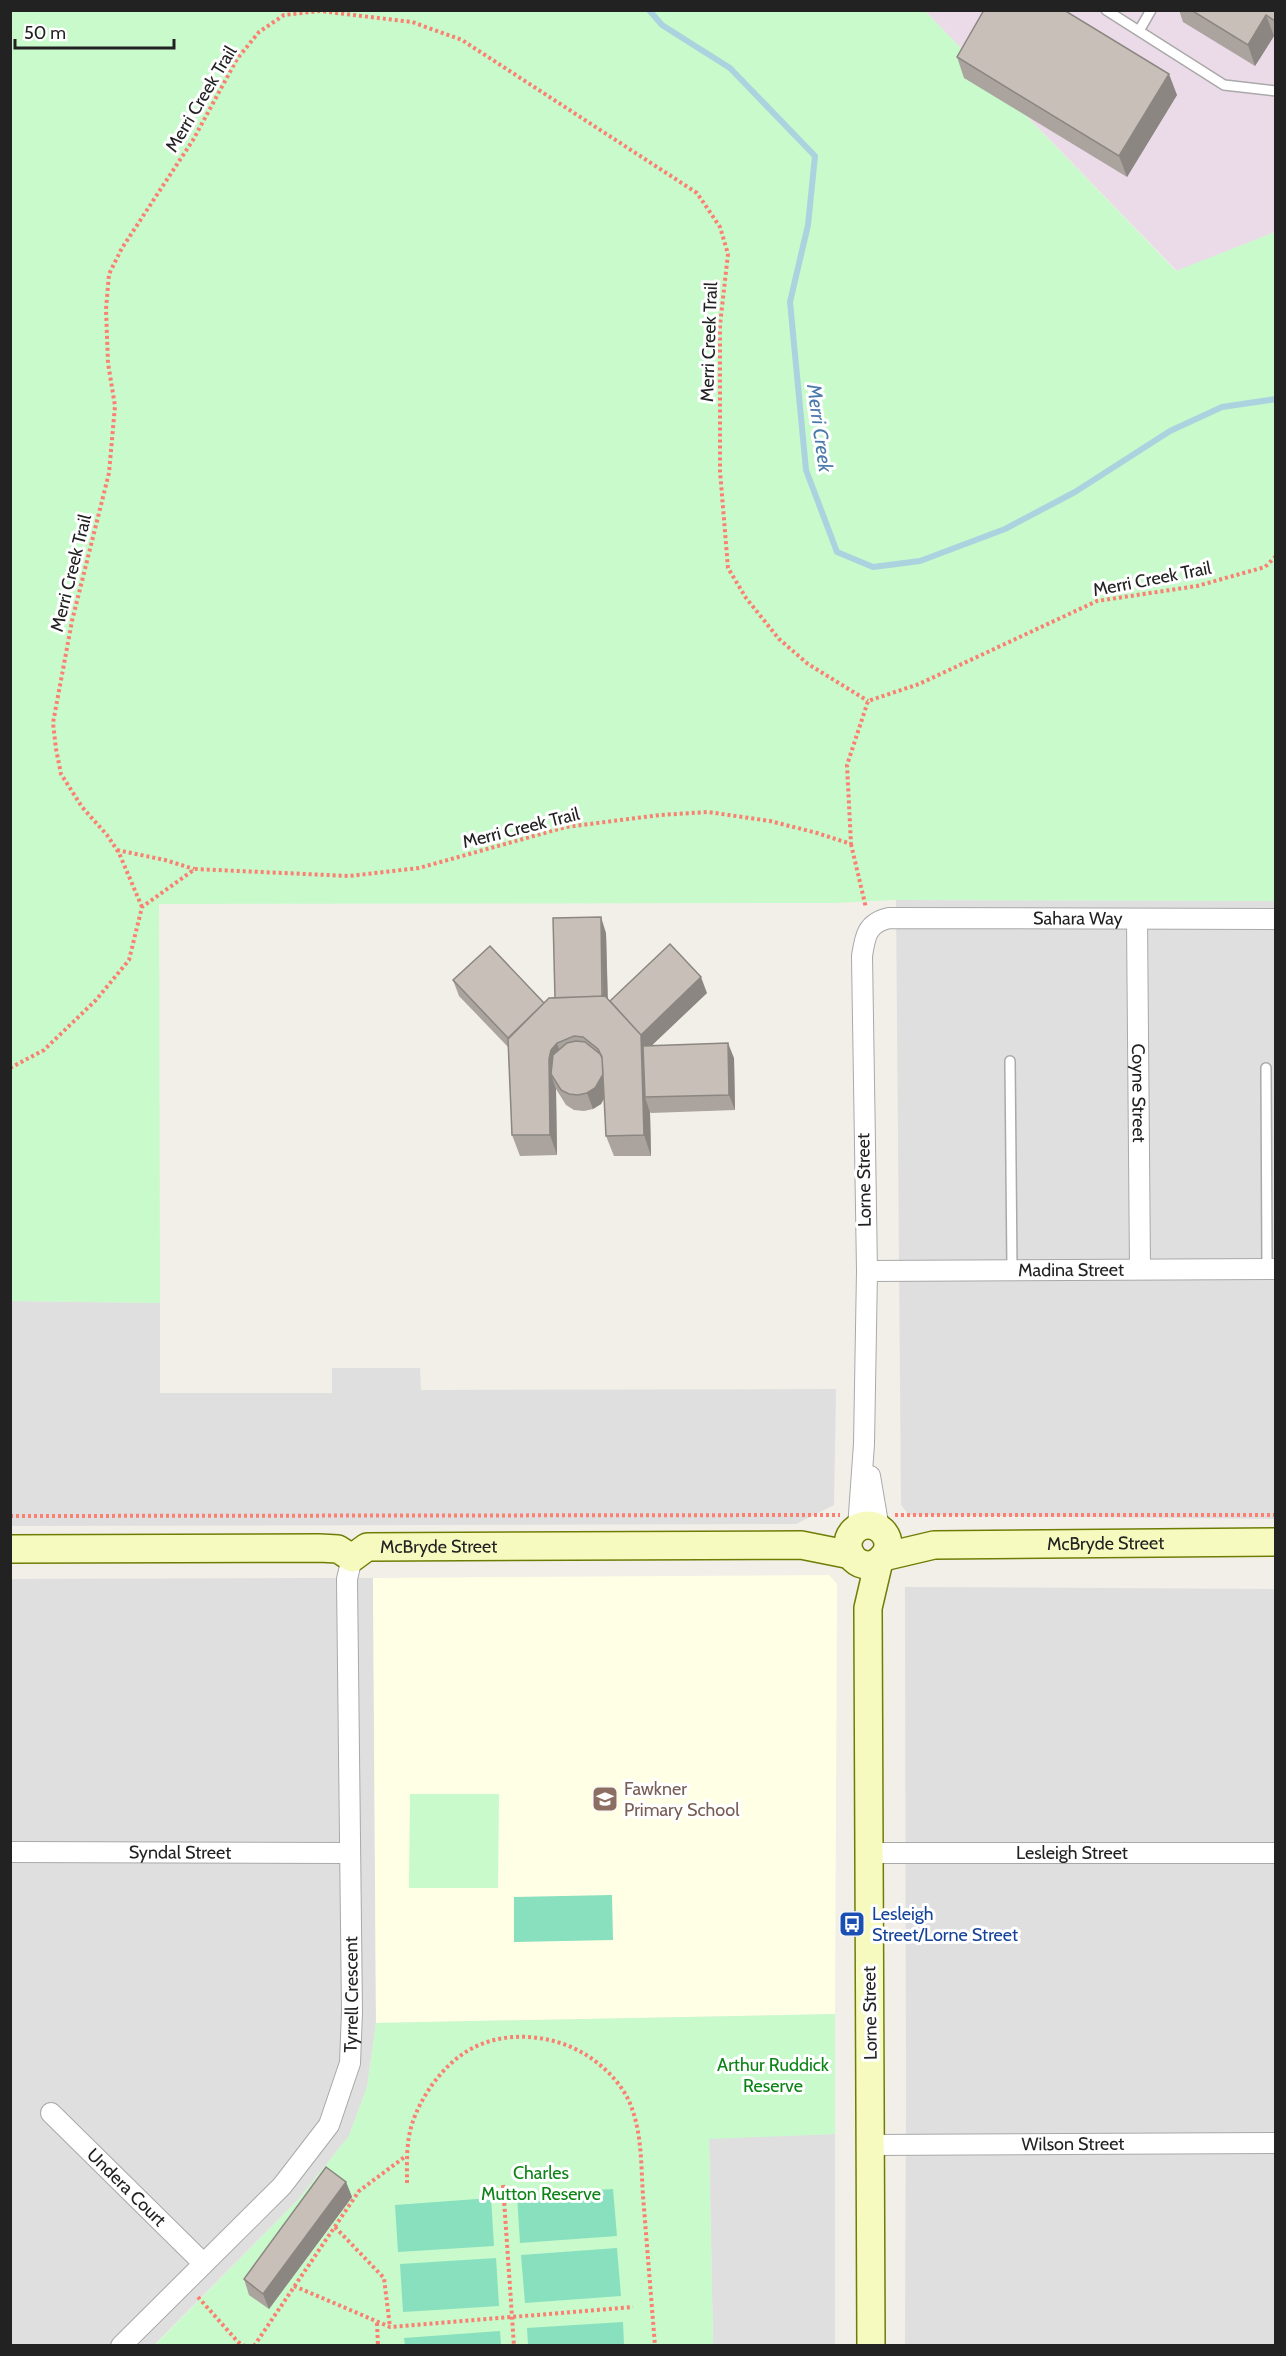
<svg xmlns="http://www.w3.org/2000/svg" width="1286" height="2356" font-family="Cabin,sans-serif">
<rect width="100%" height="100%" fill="#f2efe9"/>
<path fill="#e0dfdf" d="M896,900L1275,901V1519L909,1515L901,1505Z
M11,1301L160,1303V1393H332V1368H420L421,1390L836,1389L834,1505L796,1524L11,1526Z
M323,1578H373L376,2023L367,2087L349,2136L298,2200L154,2345H11L10,1579Z
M905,1587L1275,1589V2345L905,2346L906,2093Z
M835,2134V2345H713L709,2138Z"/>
<path fill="#ebdbe8" d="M925,11H1275V232L1177,271Z"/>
<path fill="#ffffe5" d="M829,1575L837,1584L835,2014L376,2023L373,1578Z"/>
<path fill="#c8facc" d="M11,11H925L1176,271L1275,232V901L896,900L835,903L159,904L160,1303L11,1301Z
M410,1794H499L498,1888H409Z
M835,2014V2134L709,2139L713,2345L154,2346L298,2200L349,2136L367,2087L376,2023Z"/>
<path fill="#88e0be" d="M612,1895L613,1940L514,1942V1897Z
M613,2189L617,2236L520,2243L517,2195Z
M491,2198L494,2246L398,2252L395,2205Z
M617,2248L621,2296L525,2303L521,2255Z
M496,2258L499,2306L403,2312L400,2264Z
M623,2322L624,2345H528L527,2328Z
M500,2331L501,2345H405L404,2338Z"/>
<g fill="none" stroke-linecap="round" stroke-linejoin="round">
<path stroke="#aad3df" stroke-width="6" d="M649,10L662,25L730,68L815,156L808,225L790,302L806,470L837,552L873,567L920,561L1005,529L1075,492L1170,431L1222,407L1276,399"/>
<g stroke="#a9a9a9" stroke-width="12">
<path id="lane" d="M1106,10L1139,31L1151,10
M1139,31L1224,85L1276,91
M1010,1061L1012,1269
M1266,1068L1267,1269"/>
</g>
<g stroke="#a9a9a9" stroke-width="22">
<g id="street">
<path id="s1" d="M1137,919L1140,1268"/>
<path id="s2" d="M867,1271L1276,1269"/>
<path d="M870,1476L879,1529"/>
<path id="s3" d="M858,1528L864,1444L867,1271L862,956C865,936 867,923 889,918L1276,919"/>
<path id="s4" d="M10,1852L349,1853"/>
<path id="s5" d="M868,1853H1276"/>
<path id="s6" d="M51,2113L203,2263"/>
<path id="s7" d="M871,2145L1276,2143"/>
<path id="s8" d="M121,2346L282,2186L329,2125L350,2063L352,2012L347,1579L352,1558"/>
</g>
</g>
<g stroke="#707d05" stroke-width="30">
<g id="secondary">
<circle cx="868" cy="1545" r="20"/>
<path id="s9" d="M10,1549L319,1548L338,1549L352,1558L367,1547L801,1545L851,1555"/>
<path id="s10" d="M883,1557L934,1545L1276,1542"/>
<path d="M871,2346L868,1608L879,1561"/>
</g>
</g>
<path stroke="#fa8072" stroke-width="4" stroke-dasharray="3 3" stroke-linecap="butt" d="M851,844L866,908
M117,850L165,860L194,869
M142,907L119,853L107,835L82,807L61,774L56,749L53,723L72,621L109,473L115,406L108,363L106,309L109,274L122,248L193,140L237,59L259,32L284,15L320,11L412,22L462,40L697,193L720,227L728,254L720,325V471L728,568L746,598L779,639L808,664L868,701
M10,1068L44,1050L96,1000L129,960L142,907L195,869L349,876L419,868L566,827L660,815L708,812L770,821L817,833L851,844L847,765L868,701L919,684L1097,601L1197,586L1265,567L1276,556
M895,1515H1276
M10,1516L840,1515
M407,2183C407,2164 406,2143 412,2124C421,2096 443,2065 469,2050C504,2030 550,2034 583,2053C602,2064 623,2084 631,2106C642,2134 641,2166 643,2196C647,2246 651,2296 655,2346
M503,2185L514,2346
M335,2227L384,2278L390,2327
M294,2286L390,2327L633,2307
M198,2297L238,2342L245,2346
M377,2323L378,2346
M254,2346L359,2191L406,2156"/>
<use href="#lane" stroke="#fff" stroke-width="9"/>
<use href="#street" stroke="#fff" stroke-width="20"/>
<use href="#secondary" stroke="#f7fabf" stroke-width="27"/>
</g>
<path fill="#aba49e" d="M1179,10H1275V37L1274,36L1255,66L1183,22Z
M957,57L1177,95L1127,177L964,78Z
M606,933L608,999L610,1001L707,993L652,1045L734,1058L735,1110L651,1113L650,1112L651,1156H614L606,1136L604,1098L601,1104L593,1109L584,1111L574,1110L566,1105L556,1089L557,1155L520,1156L512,1135L508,1047L459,996L453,980L544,1003L555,998Z
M346,2182L352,2197L269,2309L249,2295L244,2279Z"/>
<path fill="#8b8681" d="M1266,15L1274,36L1255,66L1248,45Z
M1169,74L1177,95L1127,177L1119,156Z
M601,917L606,933L608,1017L603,1001Z
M701,977L707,993L647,1050L645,1097L650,1112L651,1156L644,1135L640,1035Z
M557,1043L564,1064L551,1074L556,1089L557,1155L550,1135L549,1059L551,1050Z
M728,1043L734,1058L735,1110L729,1095Z
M604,1072L610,1088L601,1104L593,1109L587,1093Z
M346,2182L352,2197L269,2309L263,2294Z"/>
<path fill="#c7bfb8" stroke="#8b8681" stroke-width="1.5" d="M984,10H1064L1169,74L1119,156L957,57Z
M1191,10H1275V21L1266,15L1248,45Z
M601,917L602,996L555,998L553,918Z
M670,944L701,977L641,1035L610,1001Z
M490,946L544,1003L508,1038L453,980Z
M605,996L641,1035L644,1135L606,1136L602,1057L598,1049L583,1037L574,1036L557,1043L551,1050L549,1059L550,1135H512L508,1039L549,998Z
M576,1041L585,1042L600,1054L602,1058L603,1074L595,1088L587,1093L578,1095L569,1094L561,1090L551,1074L553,1055L567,1043Z
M728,1043L729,1095L645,1097L643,1046Z
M326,2167L346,2182L263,2294L244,2279Z"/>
<defs>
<g id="school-square" transform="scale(1.35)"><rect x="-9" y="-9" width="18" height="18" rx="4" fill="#8d6e63" stroke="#fff"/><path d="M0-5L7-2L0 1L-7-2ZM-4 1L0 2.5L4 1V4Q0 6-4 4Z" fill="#fff"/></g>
<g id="bus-square" transform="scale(1.35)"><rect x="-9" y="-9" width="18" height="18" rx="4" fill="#1a4fb4" stroke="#fff"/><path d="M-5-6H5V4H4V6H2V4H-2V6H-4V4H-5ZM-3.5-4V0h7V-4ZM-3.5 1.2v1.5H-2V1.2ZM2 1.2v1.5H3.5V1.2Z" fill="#fff"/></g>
</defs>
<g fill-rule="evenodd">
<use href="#school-square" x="605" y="1799"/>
<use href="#bus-square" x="852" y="1924"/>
</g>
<g text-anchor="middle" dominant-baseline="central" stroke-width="6" stroke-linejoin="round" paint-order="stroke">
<g font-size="18" fill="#222" stroke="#fff">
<text transform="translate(201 99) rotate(-59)">Merri Creek Trail</text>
<text transform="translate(709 342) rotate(-88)">Merri Creek Trail</text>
<text transform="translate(71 573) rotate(-76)">Merri Creek Trail</text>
<text transform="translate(1152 579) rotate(-11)">Merri Creek Trail</text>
<text transform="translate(521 828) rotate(-14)">Merri Creek Trail</text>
<text stroke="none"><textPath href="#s3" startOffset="812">Sahara Way</textPath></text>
<text stroke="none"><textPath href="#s1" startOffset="174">Coyne Street</textPath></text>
<text transform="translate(864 1180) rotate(-91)">Lorne Street</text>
<text stroke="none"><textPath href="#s2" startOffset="204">Madina Street</textPath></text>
<text stroke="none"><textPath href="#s10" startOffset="224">McBryde Street</textPath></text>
<text stroke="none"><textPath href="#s9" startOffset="435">McBryde Street</textPath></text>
<text stroke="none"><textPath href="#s4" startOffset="170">Syndal Street</textPath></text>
<text stroke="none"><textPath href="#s5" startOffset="204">Lesleigh Street</textPath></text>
<text stroke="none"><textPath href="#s8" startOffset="438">Tyrrell Crescent</textPath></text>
<text transform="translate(870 2013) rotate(-91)">Lorne Street</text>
<text stroke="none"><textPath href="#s7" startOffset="202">Wilson Street</textPath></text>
<text stroke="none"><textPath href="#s6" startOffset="106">Undera Court</textPath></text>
</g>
<g font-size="18" fill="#785e54" stroke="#fff" text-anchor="start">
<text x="624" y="1789">Fawkner<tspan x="624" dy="21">Primary School</tspan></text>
</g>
<g font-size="18" fill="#164399" stroke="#fff" text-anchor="start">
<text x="872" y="1914">Lesleigh<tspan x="872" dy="21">Street/Lorne Street</tspan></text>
</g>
<g font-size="18" fill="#0c8416" stroke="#fff">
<text x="773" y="2065">Arthur Ruddick<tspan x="773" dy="21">Reserve</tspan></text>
<text x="541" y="2173">Charles<tspan x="541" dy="21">Mutton Reserve</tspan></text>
</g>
<g font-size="20" font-style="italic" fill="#4a7aab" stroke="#fff">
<text transform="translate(820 428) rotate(82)">Merri Creek</text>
</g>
</g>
<rect width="1286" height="2356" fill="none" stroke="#222222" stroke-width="24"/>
<path d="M15 39v9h159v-9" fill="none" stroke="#222222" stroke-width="3"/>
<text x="24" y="39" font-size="18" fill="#222222" stroke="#ffffff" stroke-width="4.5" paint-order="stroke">50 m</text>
</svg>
